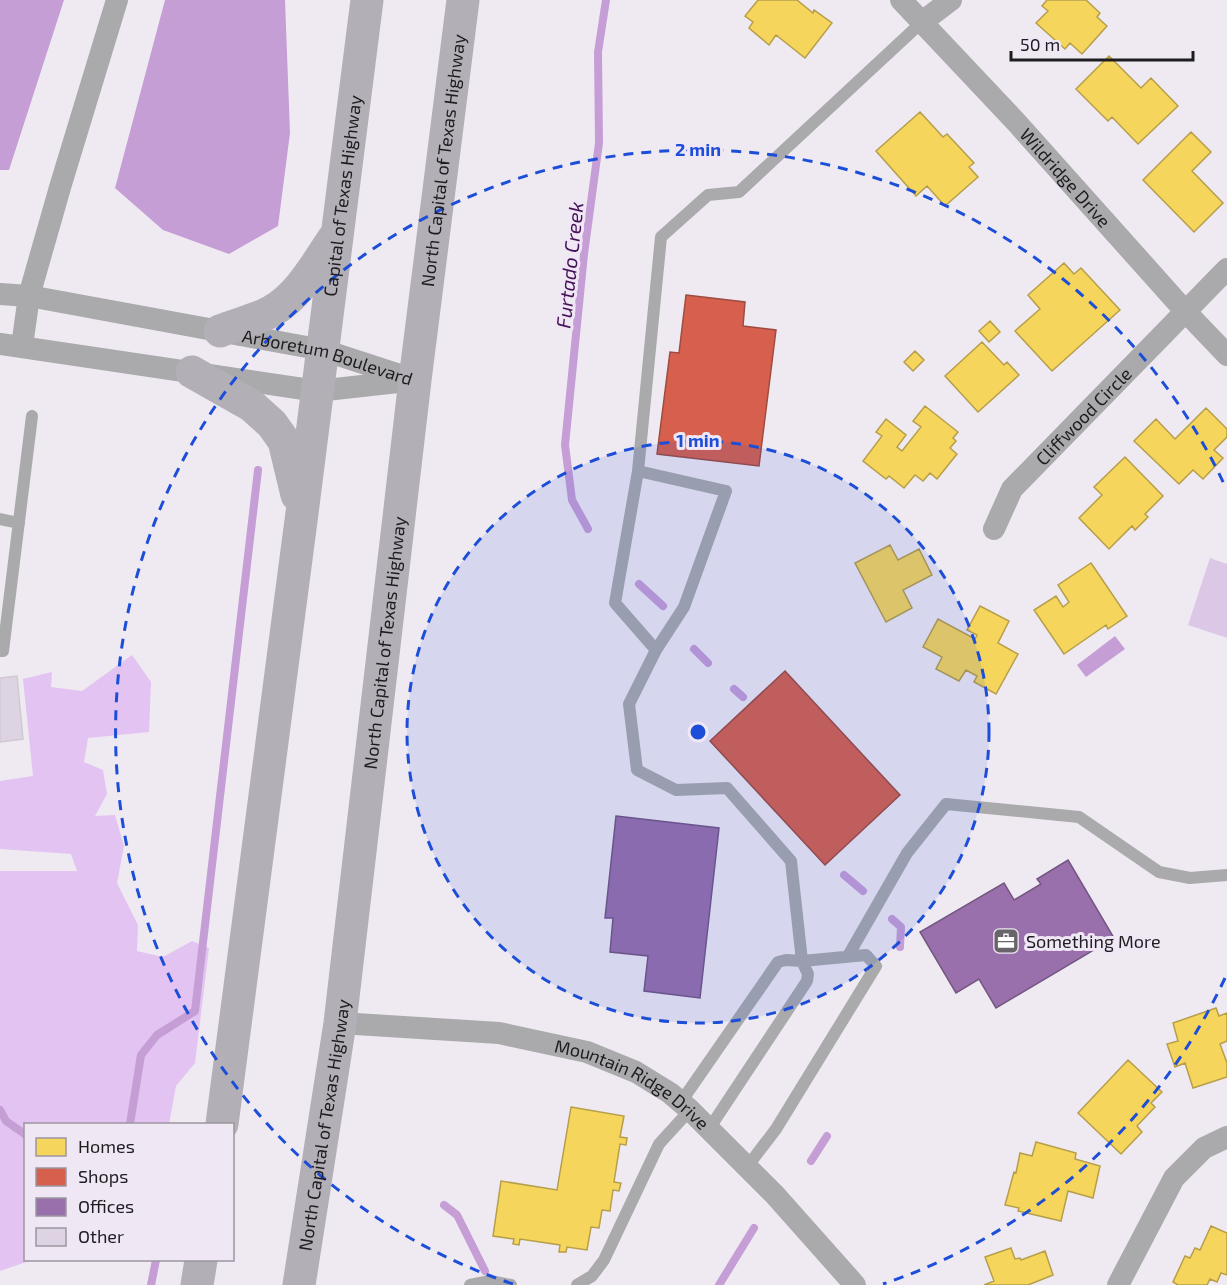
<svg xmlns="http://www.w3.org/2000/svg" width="1227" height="1285" font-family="'Exo 2',sans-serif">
<rect width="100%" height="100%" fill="#efeaf2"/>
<path fill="#ddc7e7" d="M1210,558L1227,564V638L1188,625Z"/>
<path fill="#e3c3f1" d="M132,655L151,682L149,732L88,738L84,762L103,770L107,794L95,816L115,815L124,846L117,883L138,925L137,951L163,957L192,941L209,948L195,1063L176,1086L169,1124H26V1260H32L0,1271V871H77L71,854L0,849V781L33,776L23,679L52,672L51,687L82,691Z"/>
<path fill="#c59ed6" d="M0,0H64L9,170H0Z
M165,0H285L290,133L278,226L229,254L163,230L115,188Z
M1115,636L1125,649L1086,677L1077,665Z"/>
<path fill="#f6d55c" stroke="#b69e4a" stroke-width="1.5" d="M758,0H797L813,13L814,10L832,23L805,58L776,35L769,45L749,28L753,22L745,16Z
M1047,0H1086L1100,13L1097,17L1107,26L1082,54L1070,43L1065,49L1036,23L1048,11L1042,6Z
M1109,56L1141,88L1151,78L1178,106L1138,144L1112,117L1108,121L1076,89Z
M920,112L943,137L947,134L974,163L969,167L978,177L945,206L927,186L916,196L876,151Z
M1191,132L1211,152L1192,171L1223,203L1194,232L1143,180Z
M1064,263L1074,274L1081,268L1120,310L1052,371L1015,331L1040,309L1028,295Z
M990,321L1000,332L989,342L979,331Z
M982,342L1004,365L1007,362L1019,375L978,412L945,376Z
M915,351L924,360L913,371L904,362Z
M925,406L958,432L953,438L956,441L950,448L957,454L937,479L930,473L923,481L915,475L904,488L889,476L886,479L863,461L882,436L876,432L886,419L906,435L897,447L902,451L921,427L913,421Z
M1206,408L1227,429V437L1214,450L1223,458L1203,479L1193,470L1179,484L1134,441L1156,419L1175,439Z
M1125,457L1163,496L1145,514L1148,517L1135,530L1132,526L1109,549L1079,518L1102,495L1094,487Z
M890,545L898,560L919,549L932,575L903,590L912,608L886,622L855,563Z
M1091,563L1127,616L1108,629L1106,625L1064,654L1034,610L1056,596L1063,607L1069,602L1058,585Z
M980,606L1009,621L998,643L1018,654L996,694L974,682L977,676L966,670L959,681L936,669L942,657L923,647L938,619L975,639L977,635L967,630Z
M1216,1008L1219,1016L1227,1013V1041L1220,1044L1227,1063V1077L1193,1088L1185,1063L1175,1067L1167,1044L1178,1041L1173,1023Z
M1128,1060L1162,1092L1151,1103L1155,1107L1137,1126L1142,1132L1121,1154L1078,1113Z
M571,1107L624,1116L620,1137L627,1138L626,1145L620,1144L614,1182L621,1183L619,1191L613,1190L610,1211L602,1210L599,1228L591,1227L587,1250L567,1247L566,1252H559L560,1245L520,1239L519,1245L513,1244L514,1239L493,1236L501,1181L557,1190Z
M1036,1142L1076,1153L1075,1159L1100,1166L1093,1198L1068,1191L1061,1221L1018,1211L1019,1208L1005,1205L1014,1172L1016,1173L1020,1153L1032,1156Z
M1211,1226L1227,1233V1275L1221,1273L1217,1282L1210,1279L1207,1285H1178L1173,1282L1185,1256L1190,1258L1195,1248L1200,1250Z
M1011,1248L1015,1259L1020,1258L1021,1260L1045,1251L1053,1275L1028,1285H984L994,1281L985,1257Z"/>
<path fill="#d6604d" stroke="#9f4c40" stroke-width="1.5" d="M686,295L745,302L743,326L776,330L759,466L657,454L670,352L679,353Z
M785,671L900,795L825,865L710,741Z"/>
<path fill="#9970ab" stroke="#745782" stroke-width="1.5" d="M616,816L719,828L700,998L644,991L648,956L610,952L613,918H605Z
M1068,860L1114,938L996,1008L979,979L956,993L920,932L1004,883L1014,900L1041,884L1037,879Z"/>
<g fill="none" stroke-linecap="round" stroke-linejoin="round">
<path stroke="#c59ed6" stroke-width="8" d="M588,529L572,500L565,445L584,254L599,143L598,52L606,0
M639,584L663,606
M694,649L708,663
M734,689L743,697
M844,875L863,891
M892,919L901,927L900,947
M0,1110L6,1121L26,1135
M130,1124L141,1055L157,1035L195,1011L258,470
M811,1161L827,1136
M444,1205L457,1215L485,1271
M151,1285L156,1260
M719,1285L754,1228"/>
</g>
<path fill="#ded3e3" stroke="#cecad0" stroke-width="1.5" d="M17,676L23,739L0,742V678Z"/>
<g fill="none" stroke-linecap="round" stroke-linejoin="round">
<path stroke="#aaa9ab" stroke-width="12" d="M638,471L615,603L656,650L684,607L726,491L638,471L661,237L708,195L739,192L922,22
M0,519L19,523
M656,650L629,704L637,770L676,790L727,788L791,861L802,961L866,955L876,966L776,1129L747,1167
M0,651H3L32,416
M848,956L907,853L946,804L1079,817L1159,872L1190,878L1227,875
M681,1102L778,962L786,960L802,961L808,974L807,981L709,1129
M470,1285L490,1281L511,1285
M577,1285L592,1276L604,1260L659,1144L690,1110"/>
<g stroke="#aaa9ab" stroke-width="22">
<path id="s1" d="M901,0L1017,123L1185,311L1227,355"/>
<path d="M922,22L951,0"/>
<path id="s2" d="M0,294L29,296L323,350L415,380"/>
<path d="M0,344L317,391L407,381"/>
<path d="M22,346L29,296L61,184L117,0"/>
<path id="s3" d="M994,529L1012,489L1227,269"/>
<path id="s4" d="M340,1023L499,1033L587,1052L636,1072L670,1093L690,1110L775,1195L855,1285"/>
<path d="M1118,1285L1174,1178L1204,1148L1227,1137"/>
</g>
<g stroke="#b3afb6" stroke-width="33">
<path d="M220,331C234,325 259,319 272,311C300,295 316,264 334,238"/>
<path d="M192,372L252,406L272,424L284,441L297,495"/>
<path id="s5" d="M222,1124L302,513L367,0"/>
<path d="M197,1285L201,1260"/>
<path id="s6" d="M299,1285L340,1023L415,380L463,0"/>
</g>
</g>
<circle cx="698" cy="732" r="291" fill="#1d4ed8" fill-opacity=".12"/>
<g fill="none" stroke="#1d4ed8" stroke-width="3" stroke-dasharray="10 8">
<circle cx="698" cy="732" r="291"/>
<path d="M1225 978A582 582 0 0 1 883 1284M513 1284A582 582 0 1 1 1225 486"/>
</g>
<defs>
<g id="office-square" transform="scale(1.35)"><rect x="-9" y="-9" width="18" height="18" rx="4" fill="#68646a" stroke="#f0e7f5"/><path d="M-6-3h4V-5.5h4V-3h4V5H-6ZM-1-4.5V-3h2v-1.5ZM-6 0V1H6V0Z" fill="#fff"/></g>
</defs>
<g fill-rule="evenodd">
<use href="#office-square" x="1006" y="941"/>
</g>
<g text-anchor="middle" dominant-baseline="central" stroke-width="6" stroke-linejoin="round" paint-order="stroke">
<g font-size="18" fill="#1f1c21" stroke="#f0e7f5">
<text stroke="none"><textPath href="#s6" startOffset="1134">North Capital of Texas Highway</textPath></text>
<text stroke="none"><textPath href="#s1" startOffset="242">Wildridge Drive</textPath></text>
<text stroke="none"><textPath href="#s5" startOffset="936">Capital of Texas Highway</textPath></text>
<text stroke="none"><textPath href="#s2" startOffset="334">Arboretum Boulevard</textPath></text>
<text stroke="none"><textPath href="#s3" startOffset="146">Cliffwood Circle</textPath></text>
<text stroke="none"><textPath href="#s6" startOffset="648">North Capital of Texas Highway</textPath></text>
<text stroke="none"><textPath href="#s4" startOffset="304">Mountain Ridge Drive</textPath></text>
<text stroke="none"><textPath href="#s6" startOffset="162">North Capital of Texas Highway</textPath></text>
</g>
<g font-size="18" fill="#1f1c21" stroke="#f0e7f5" text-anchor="start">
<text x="1026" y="941">Something More</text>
</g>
<g font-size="20" font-style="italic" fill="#451157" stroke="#f0e7f5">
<text transform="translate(569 265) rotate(-84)">Furtado Creek</text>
</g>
</g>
<circle cx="698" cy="732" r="9" fill="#1d4ed8" stroke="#f0e7f5" stroke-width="3"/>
<g font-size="18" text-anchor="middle" font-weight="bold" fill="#1d4ed8" stroke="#f0e7f5" stroke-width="6" stroke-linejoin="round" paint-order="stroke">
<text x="698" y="156">2 min</text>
<text x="698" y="447">1 min</text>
</g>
<rect x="24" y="1123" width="210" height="138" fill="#f0e7f5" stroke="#9c96a0" stroke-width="1.5"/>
<rect x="36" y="1138" width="30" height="18" fill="#f6d55c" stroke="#9c96a0" stroke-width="1.5"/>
<text x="78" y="1153" font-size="18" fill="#1f1c21">Homes</text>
<rect x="36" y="1168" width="30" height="18" fill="#d6604d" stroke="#9c96a0" stroke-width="1.5"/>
<text x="78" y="1183" font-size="18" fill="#1f1c21">Shops</text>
<rect x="36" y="1198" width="30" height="18" fill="#9970ab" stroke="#9c96a0" stroke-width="1.5"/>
<text x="78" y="1213" font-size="18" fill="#1f1c21">Offices</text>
<rect x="36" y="1228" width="30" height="18" fill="#ded3e3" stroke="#9c96a0" stroke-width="1.5"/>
<text x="78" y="1243" font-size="18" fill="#1f1c21">Other</text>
<path d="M1011 51v9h182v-9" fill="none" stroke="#1f1c21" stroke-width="3"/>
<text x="1020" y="51" font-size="18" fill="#1f1c21" stroke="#f0e7f5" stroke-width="4.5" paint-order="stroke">50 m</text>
</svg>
